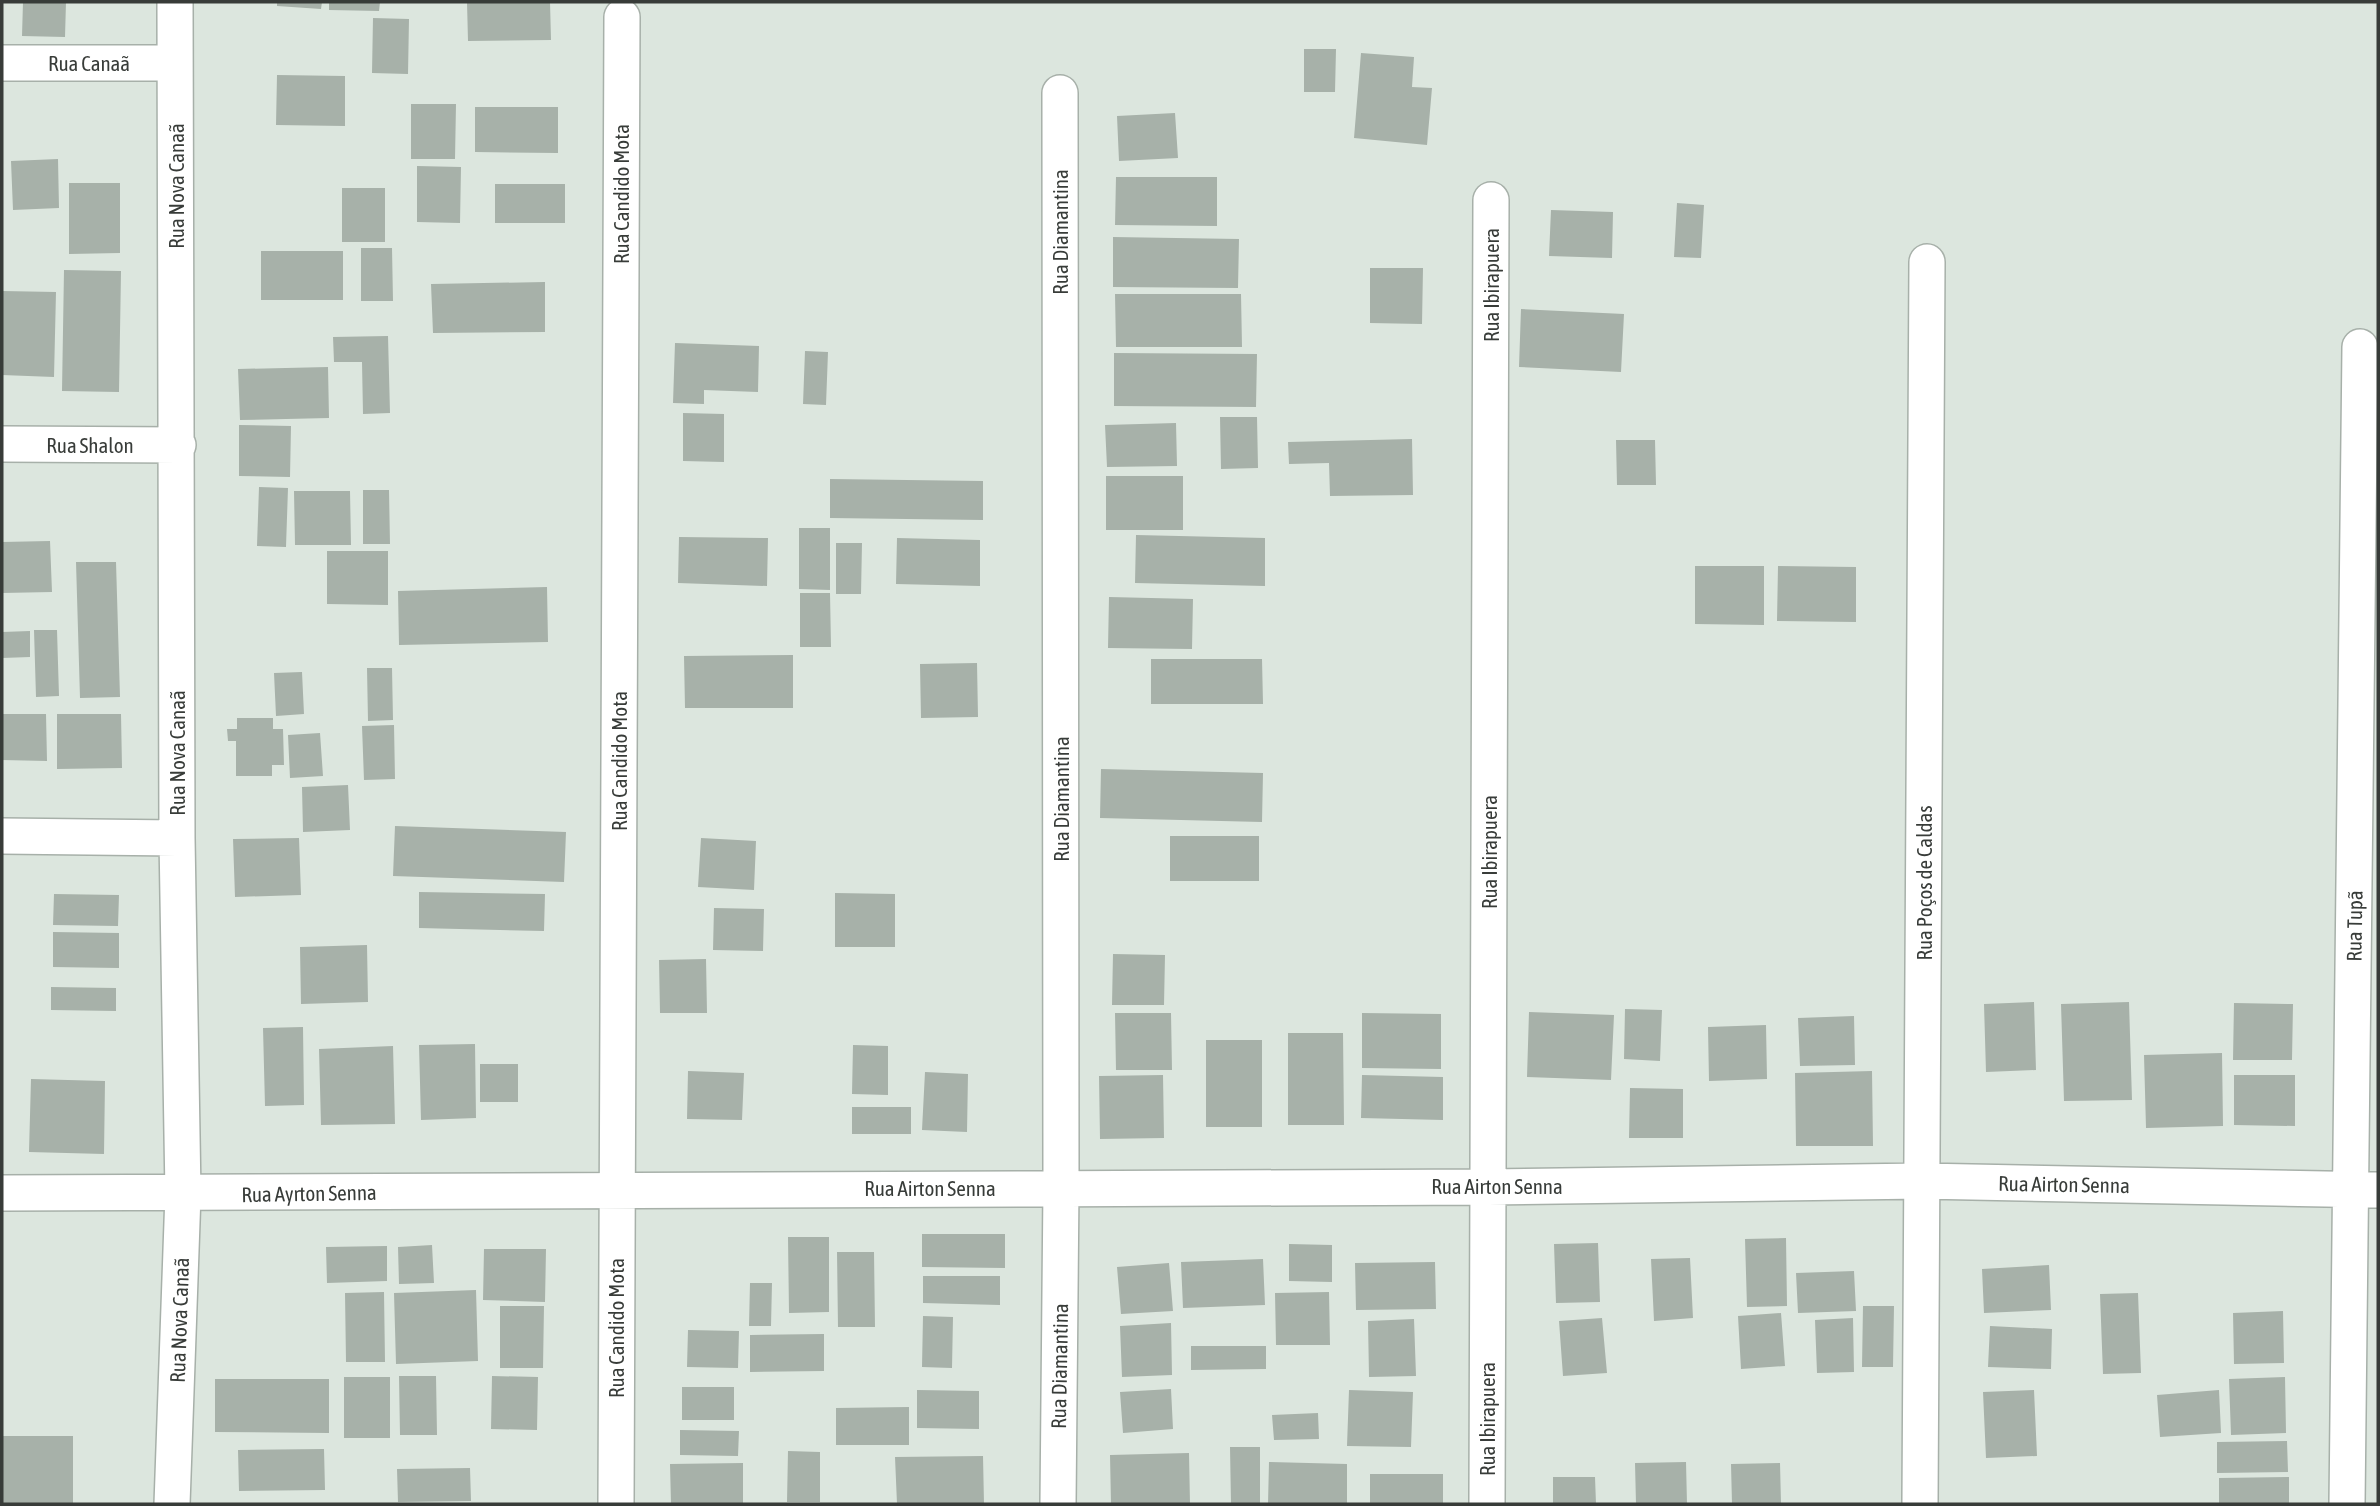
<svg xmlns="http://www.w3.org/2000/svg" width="2380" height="1506" font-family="'Asap Condensed',sans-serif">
<rect width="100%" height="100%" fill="#dce6de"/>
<path fill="#a7b1a9" d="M23,2H66L65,37L22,36Z
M277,2H322L321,9L277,6Z
M329,2H380L379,11L329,10Z
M467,2H550L551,40L468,41Z
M373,18L409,19L408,74L372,73Z
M1304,49H1336L1335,92H1304Z
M1361,53L1414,57L1412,87L1432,88L1427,145L1354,138Z
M277,75L345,76V126L276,125Z
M411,104H456L455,159H411Z
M475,107H558V153L475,152Z
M1175,113L1178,158L1119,161L1117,116Z
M58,159L59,208L13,210L11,161Z
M417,166L461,167L460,223L417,222Z
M1116,177H1217V226L1115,225Z
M69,183H120V253L69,254Z
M495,184H565V223H495Z
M342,188H385V242H342Z
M1677,203L1704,205L1701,258L1674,257Z
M1551,210L1613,212L1612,258L1549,256Z
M1113,237L1239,239L1238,288L1113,287Z
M361,248H392L393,301H361Z
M261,251H343V300H261Z
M1370,268H1423L1422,324L1370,323Z
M64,270L121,271L119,392L62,391Z
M545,282V332L433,333L431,284Z
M2,291L56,292L54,377L2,375Z
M1115,294H1241L1242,347H1116Z
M1521,309L1624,314L1621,372L1519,367Z
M388,336L390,413L363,414L362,362H334L333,337Z
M675,343L759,346L758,392L704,390V404L673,403Z
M805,351L828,352L826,405L803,404Z
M1114,353L1257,354L1256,407L1114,406Z
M328,367L329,418L240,420L238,369Z
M683,413L724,414V462L683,461Z
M1220,417H1257L1258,468L1221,469Z
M1176,423L1177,466L1107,467L1105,425Z
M239,425L291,426L290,477L239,476Z
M1412,439L1413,495L1330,496L1329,463L1289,464L1288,442Z
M1616,440H1655L1656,485H1617Z
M1106,476H1183V530H1106Z
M830,479L983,481V520L830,518Z
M259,487L288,488L286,547L257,546Z
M363,490H389L390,544H363Z
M294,491H350L351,545H295Z
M799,528H830V590L799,589Z
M1136,535L1265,538V586L1135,583Z
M679,537L768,538L767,586L678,583Z
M897,538L980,540V586L896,584Z
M50,541L52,592L2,593V542Z
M836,543H862L861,594H836Z
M327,551H388V605L327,604Z
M76,562H116L120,697L80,698Z
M1695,566H1764V625L1695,624Z
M1778,566L1856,567V622L1777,621Z
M547,587L548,642L399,645L398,591Z
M800,593H830L831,647H800Z
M1109,597L1193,599L1192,649L1108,648Z
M34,630H57L59,696L36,697Z
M30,631V657L2,658V632Z
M793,655V708H685L684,656Z
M1151,659H1262L1263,704H1151Z
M977,663L978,717L921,718L920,664Z
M367,668H392L393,720L368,721Z
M302,672L304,714L276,716L274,673Z
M2,714H46L47,761L2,760Z
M57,714H121L122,768L57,769Z
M237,718H273V729H283L284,765H272V776H236V741H228L227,729H237Z
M394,725L395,779L364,780L362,726Z
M320,733L323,776L290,778L288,735Z
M1101,769L1263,773L1262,822L1100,818Z
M348,785L350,830L303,832L302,787Z
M395,826L566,832L564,882L393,876Z
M1170,836H1259V881H1170Z
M299,838L301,895L235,897L233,839Z
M701,838L756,841L754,890L698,887Z
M419,892L545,894L544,931L419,928Z
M835,893L895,894V947H835Z
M54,894L119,895L118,926L53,925Z
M714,908L764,909L763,951L713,950Z
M53,932L119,933V968L53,967Z
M367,945L368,1002L301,1004L300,947Z
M1113,954L1165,955L1164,1005H1112Z
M706,959L707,1013H660L659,960Z
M51,987L116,988V1011L51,1010Z
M2034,1002L2036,1070L1986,1072L1984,1004Z
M2129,1002L2132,1100L2064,1101L2061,1004Z
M2234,1003L2293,1004L2292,1060H2233Z
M1625,1009L1662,1010L1660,1061L1624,1059Z
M1529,1012L1614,1015L1611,1080L1527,1077Z
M1115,1013H1171L1172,1070H1116Z
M1362,1013L1441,1014V1069L1362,1068Z
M1854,1016L1855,1065L1800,1066L1798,1018Z
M1766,1025L1767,1079L1709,1081L1708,1027Z
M303,1027L304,1105L265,1106L263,1028Z
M1288,1033H1343L1344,1125H1288Z
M1206,1040H1262V1127H1206Z
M475,1044L476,1118L421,1120L419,1045Z
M853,1045L888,1046V1095L852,1094Z
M393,1046L395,1124L321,1125L319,1049Z
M2222,1053L2223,1126L2146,1128L2144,1055Z
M480,1064H518V1102H480Z
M688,1071L744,1073L742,1120L687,1119Z
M1872,1071L1873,1146H1796L1795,1073Z
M925,1072L968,1074L967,1132L922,1130Z
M1163,1075L1164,1138L1100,1139L1099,1076Z
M1362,1075L1443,1077V1120L1361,1118Z
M2234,1075H2295V1126L2234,1125Z
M31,1079L105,1081L104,1154L29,1152Z
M1630,1088L1683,1089V1138H1629Z
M852,1107H911V1134H852Z
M922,1234H1005V1268L922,1267Z
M788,1237H829V1312L789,1313Z
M1786,1238L1787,1306L1747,1307L1745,1239Z
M1598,1243L1600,1302L1556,1303L1554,1244Z
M1289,1244L1332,1245V1282L1289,1281Z
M432,1245L434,1283L399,1284L398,1247Z
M387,1246V1281L327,1283L326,1247Z
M484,1249H546L545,1302L483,1300Z
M837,1252H874L875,1327H838Z
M1690,1258L1693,1318L1654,1321L1651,1259Z
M1263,1259L1265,1305L1183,1308L1181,1262Z
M1435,1262L1436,1309L1356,1310L1355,1263Z
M1169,1263L1173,1311L1121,1314L1117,1267Z
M2049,1265L2051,1310L1984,1313L1982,1269Z
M1854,1271L1856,1311L1798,1313L1796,1273Z
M923,1276H1000V1305L923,1303Z
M750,1283H772L771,1326H749Z
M476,1290L478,1361L396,1364L394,1293Z
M384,1292L385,1362H346L345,1293Z
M1329,1292L1330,1345H1276L1275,1293Z
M2138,1293L2141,1373L2103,1374L2100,1294Z
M500,1306H544L543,1368H500Z
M1863,1306H1894L1893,1367H1862Z
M2283,1311L2284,1363L2234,1364L2233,1313Z
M1781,1313L1785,1366L1741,1369L1738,1316Z
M923,1316L953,1317L952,1368L922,1367Z
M1602,1318L1607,1373L1563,1376L1559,1321Z
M1853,1318L1854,1372L1817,1373L1815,1320Z
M1414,1319L1416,1376L1369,1377L1368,1321Z
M1171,1323L1172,1375L1122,1377L1120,1326Z
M1990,1326L2052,1329L2051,1369L1988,1367Z
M688,1330L739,1331L738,1368L687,1367Z
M824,1334V1371L750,1372V1335Z
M1191,1346H1266V1369L1191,1370Z
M399,1376H436L437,1435H400Z
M492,1376L538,1377L537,1430L491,1429Z
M344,1377H390V1438H344Z
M2285,1377L2286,1433L2231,1435L2229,1379Z
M215,1379H329V1433L215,1432Z
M682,1387H734V1420H682Z
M1171,1389L1173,1429L1123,1433L1120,1392Z
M917,1390L979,1391V1429L917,1428Z
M1349,1390L1413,1392L1411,1447L1347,1446Z
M2034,1390L2037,1456L1986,1458L1983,1392Z
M2219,1390L2221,1433L2160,1437L2157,1395Z
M909,1407V1445H836V1408Z
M1318,1413L1319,1439L1274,1440L1272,1415Z
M680,1430L739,1431L738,1456L680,1455Z
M2,1436H73V1504H2Z
M2287,1441L2288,1472L2217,1473V1442Z
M1230,1447H1260V1504H1231Z
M324,1449L325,1490L239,1491L238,1450Z
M788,1451L820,1452V1502H787Z
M1189,1453L1190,1504H1111L1110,1455Z
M983,1456L984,1504H897L895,1457Z
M1269,1462L1347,1464V1504H1268Z
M1686,1462L1687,1504H1636L1635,1463Z
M743,1463V1504H671L670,1464Z
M1780,1463L1781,1504H1732L1731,1464Z
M470,1468L471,1501L398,1502L397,1469Z
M1370,1474H1443V1504H1370Z
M1553,1477H1595L1596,1504H1553Z
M2289,1477V1504H2219V1478Z"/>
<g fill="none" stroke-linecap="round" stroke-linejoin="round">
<g stroke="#a7b0a9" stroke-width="38">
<path id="street" d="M2,63H175
M2,444L178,445
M2,836L177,838
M2,1193L1488,1187L1922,1181L2378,1190
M172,1504L183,1194L177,838L175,2
M616,1504L622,17
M1058,1504L1061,1187L1060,93
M1487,1504L1491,200
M1920,1504L1927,262
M2347,1504L2360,347"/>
</g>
<use href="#street" stroke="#fff" stroke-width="35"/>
</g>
<g text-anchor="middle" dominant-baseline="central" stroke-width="5" stroke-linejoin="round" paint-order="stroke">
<g font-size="21" fill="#383c39" stroke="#fff">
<text x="89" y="63">Rua Canaã</text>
<text transform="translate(176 186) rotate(-90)">Rua Nova Canaã</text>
<text transform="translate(621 194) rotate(-90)">Rua Candido Mota</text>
<text transform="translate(1060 232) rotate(-90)">Rua Diamantina</text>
<text transform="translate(1491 285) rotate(-90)">Rua Ibirapuera</text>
<text x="90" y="445">Rua Shalon</text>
<text transform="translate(177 753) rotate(-90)">Rua Nova Canaã</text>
<text transform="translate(619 761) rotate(-90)">Rua Candido Mota</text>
<text transform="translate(1061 799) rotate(-90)">Rua Diamantina</text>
<text transform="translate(1489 852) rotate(-90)">Rua Ibirapuera</text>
<text transform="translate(1924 883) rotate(-90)">Rua Poços de Caldas</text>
<text transform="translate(2354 926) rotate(-89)">Rua Tupã</text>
<text transform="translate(2064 1184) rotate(1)">Rua Airton Senna</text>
<text x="1497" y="1186">Rua Airton Senna</text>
<text x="930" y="1188">Rua Airton Senna</text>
<text transform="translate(309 1193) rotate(-1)">Rua Ayrton Senna</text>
<text transform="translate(179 1320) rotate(-88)">Rua Nova Canaã</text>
<text transform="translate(616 1328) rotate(-90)">Rua Candido Mota</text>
<text transform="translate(1059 1366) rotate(-89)">Rua Diamantina</text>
<text transform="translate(1487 1419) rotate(-90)">Rua Ibirapuera</text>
</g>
</g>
<rect width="2380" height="1506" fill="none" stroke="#383c39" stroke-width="7"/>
</svg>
